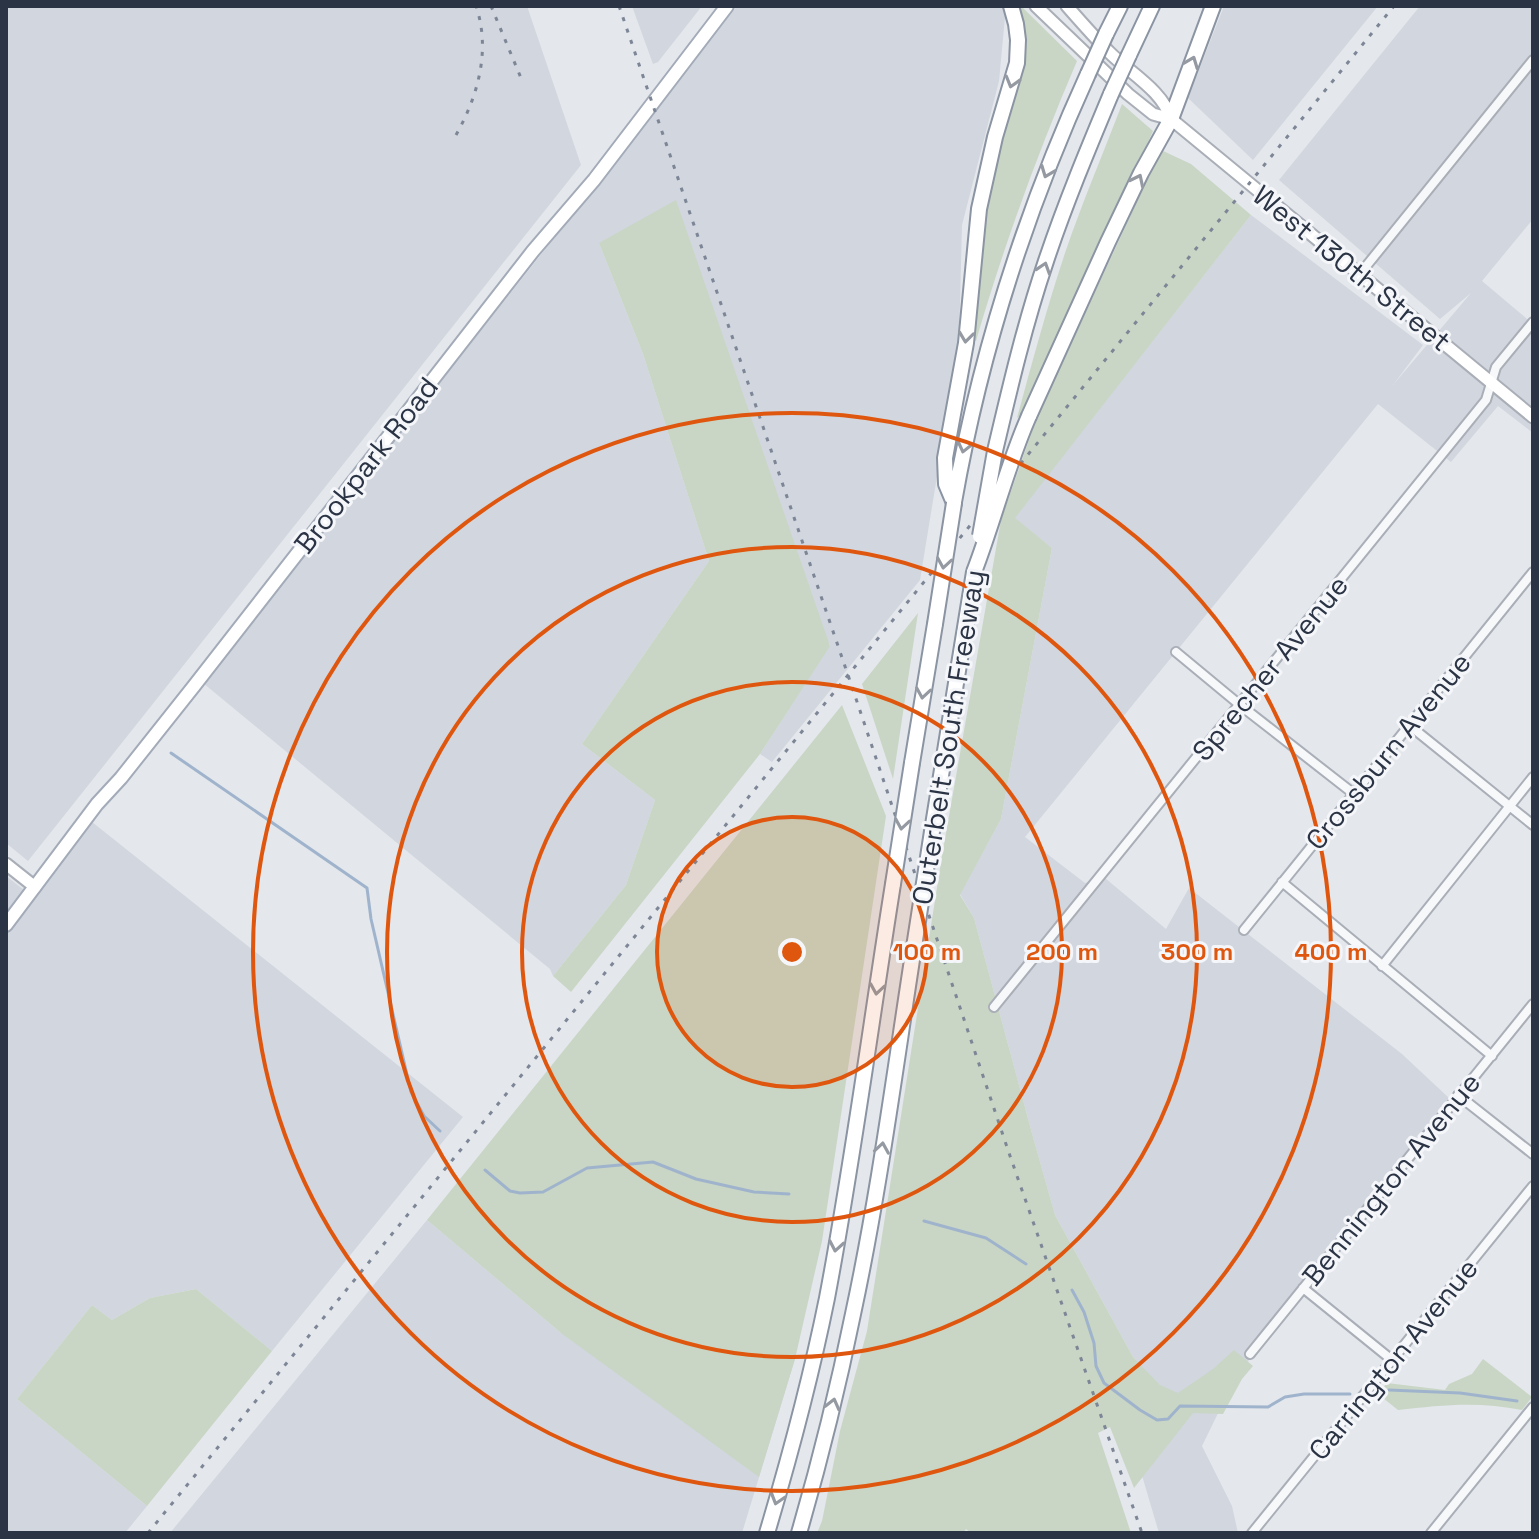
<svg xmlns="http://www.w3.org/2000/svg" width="1539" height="1539" font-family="'Space Grotesk',sans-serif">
<rect width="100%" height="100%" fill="#e4e7ec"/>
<path fill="#d2d6de" d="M6,6H527L581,165L28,861L6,843Z
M632,6H702L658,62L653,64Z
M737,6H1006L999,81L962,225L959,342L920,580L772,762L760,754L830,645L599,243L643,354L709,561L582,744L655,800L626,885L553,976L550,969L203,683Z
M1224,6H1378L1253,160L1188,98Z
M1420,6H1533V219L1482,281L1533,324V433L1498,406L1451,462L1378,404L1025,837L1085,883L1105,878L1166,929L1189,888L1402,1054L1449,1098L1443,1109L1258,1345L1223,1403L1202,1446L1232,1506L1238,1533H1159L1125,1418L1159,1385L1133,1357L1055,1215L1033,1137L974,918L960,894L1001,819L1052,548L1014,518L1251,215L1423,345L1393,385L1471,293L1440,319L1279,180Z
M82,814L463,1117L272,1351L196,1289L150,1298L112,1320L92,1305L17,1399L147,1506L125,1533H6V876L24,890Z
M427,1220L561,1333L795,1359L742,1533H170Z"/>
<path fill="#c9d6c5" d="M1016,6H1021L1077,61C1038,152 1004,245 976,341L971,340L981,235L989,183L1020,71Z
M1122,104L1153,131L1025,412L1017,418C1032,363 1047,307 1065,253C1082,203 1103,154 1122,104Z
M1161,150L1191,164L1251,215L1015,518L1052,548L1001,819L960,895L974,918L1033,1137L1055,1215L1133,1357L1160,1385L1178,1393L1213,1369L1234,1350L1253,1366L1242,1379L1223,1414L1193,1413L1134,1488L1110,1427L1098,1433L1131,1533H971L966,1529L963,1533H817L822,1521L840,1431L867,1331L942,856L1001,520L1037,417Z
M676,200L830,646L760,754L571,992L553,976L626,885L655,800L582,744L709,561L643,354L599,243Z
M918,613L893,779L862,684Z
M842,705L886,816L822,1241L795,1359L759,1477L561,1333L427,1220Z
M196,1289L272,1351L147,1506L17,1399L92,1305L112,1320L150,1298Z
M1483,1359L1532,1397L1522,1410C1479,1401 1441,1405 1398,1410L1378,1394L1387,1383L1445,1390L1449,1384L1472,1374Z"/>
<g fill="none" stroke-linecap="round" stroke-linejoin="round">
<path stroke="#9fb4cc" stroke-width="3" d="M171,753L367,888L371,919L411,1092L424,1116L440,1131
M485,1170L510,1191L520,1193L543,1192L587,1168L653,1162L696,1179L754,1192L789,1194
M924,1221L986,1238L1026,1264
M1072,1290L1084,1312L1094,1343L1096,1366L1104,1383L1140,1410L1157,1420L1168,1419L1180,1406L1268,1407L1285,1397L1304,1394H1350
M1389,1390L1460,1393L1517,1401"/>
<g stroke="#a9aeb7" stroke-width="12">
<path id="street" d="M1359,275L1533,60
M1176,652L1240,705L1354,794
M1409,725L1533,825
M1282,882L1492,1056
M1244,930L1533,572
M1382,966L1533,777
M994,1007L1486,400L1496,367L1533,322
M1458,1095L1533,1154
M1303,1288L1392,1360
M1250,1354L1533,1004
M1252,1533L1533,1186
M1431,1533L1533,1407"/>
</g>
<g stroke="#a9aeb7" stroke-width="15">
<path id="secondary" d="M1036,6L1128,94L1153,114L1171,119L1533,417
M1067,6C1081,22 1095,38 1110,53C1130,73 1163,91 1171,119
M6,864L35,887"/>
</g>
<g stroke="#a3abb8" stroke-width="16">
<path id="primary" d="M6,925L97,804L121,778L194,686L533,251L594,180L727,6"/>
</g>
<g stroke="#8b94a3" stroke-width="18">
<path id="highway" d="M1106,34L1120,6
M1129,55L1152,6
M1029,416L1108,242L1141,173L1171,119L1213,6
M995,451C1010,387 1025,323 1046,261C1065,204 1088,149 1111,94
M954,502C980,354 1026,210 1088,74
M954,503L946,484L945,458L966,343L979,209L995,137L1017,63L1018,40L1016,24L1011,6
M912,763L935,624
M933,825L974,572
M767,1533C790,1456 811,1377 827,1298C853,1161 871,1022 893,884
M799,1533C820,1461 838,1388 853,1314C879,1193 895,1069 914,947"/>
</g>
<use href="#street" stroke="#f7f8fa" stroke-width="8"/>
<use href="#secondary" stroke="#fff" stroke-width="11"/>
<use href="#primary" stroke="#fff" stroke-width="12"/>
<use href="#highway" stroke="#fff" stroke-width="14"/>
<path stroke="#7d8696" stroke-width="3" stroke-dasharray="4 8" stroke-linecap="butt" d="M491,6L521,78
M619,6L849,678L1009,1153L1142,1533
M456,135C478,96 491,50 476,6
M148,1533L1394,6"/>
<g stroke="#8b94a3" stroke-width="18" stroke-linecap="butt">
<path id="highway-bridge" d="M1088,74L1106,34
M1111,94L1129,55
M980,536L995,451
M974,572C994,520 1007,466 1029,416
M935,624L954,503
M893,884L912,763
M914,947L933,825"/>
</g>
<use href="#highway-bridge" stroke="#fff" stroke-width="14"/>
</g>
<defs><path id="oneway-chevron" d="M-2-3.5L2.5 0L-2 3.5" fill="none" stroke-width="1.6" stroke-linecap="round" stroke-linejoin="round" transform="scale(2)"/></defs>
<g stroke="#959aa2">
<use href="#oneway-chevron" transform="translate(1192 62) rotate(-69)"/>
<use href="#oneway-chevron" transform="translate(1012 82) rotate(106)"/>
<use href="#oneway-chevron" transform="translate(1047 172) rotate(111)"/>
<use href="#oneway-chevron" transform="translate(1138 180) rotate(-64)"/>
<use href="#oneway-chevron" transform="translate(1044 268) rotate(-72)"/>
<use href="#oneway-chevron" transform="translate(966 337) rotate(97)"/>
<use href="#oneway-chevron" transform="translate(964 447) rotate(103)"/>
<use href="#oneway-chevron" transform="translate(944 563) rotate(99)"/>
<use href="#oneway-chevron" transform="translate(923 693) rotate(99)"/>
<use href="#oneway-chevron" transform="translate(902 824) rotate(99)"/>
<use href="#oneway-chevron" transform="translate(877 989) rotate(99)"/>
<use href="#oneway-chevron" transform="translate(882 1148) rotate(-81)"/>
<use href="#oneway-chevron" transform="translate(836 1246) rotate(100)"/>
<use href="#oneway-chevron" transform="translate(833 1404) rotate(-76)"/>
<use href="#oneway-chevron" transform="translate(777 1499) rotate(107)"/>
</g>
<circle cx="792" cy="952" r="135" fill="#df570f" fill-opacity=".12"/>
<g fill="none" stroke="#df570f" stroke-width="4">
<circle cx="792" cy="952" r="135"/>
<circle cx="792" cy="952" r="270"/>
<circle cx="792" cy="952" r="405"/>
<circle cx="792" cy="952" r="539"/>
</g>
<g text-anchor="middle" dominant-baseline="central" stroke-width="6" stroke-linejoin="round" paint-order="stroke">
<g font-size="28" fill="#2b3445" stroke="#f4f6f9">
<text transform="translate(1352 268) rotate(39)">West 130th Street</text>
<text transform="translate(366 465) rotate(-52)">Brookpark Road</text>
<text transform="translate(1270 668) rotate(-51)">Sprecher Avenue</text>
<text transform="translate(948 737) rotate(-81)">Outerbelt South Freeway</text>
<text transform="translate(1388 751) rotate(-51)">Crossburn Avenue</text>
<text transform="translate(1391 1179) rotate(-51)">Bennington Avenue</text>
<text transform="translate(1393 1359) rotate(-51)">Carrington Avenue</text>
</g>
</g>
<circle cx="792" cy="952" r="12" fill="#df570f" stroke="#f4f6f9" stroke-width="4"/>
<g font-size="24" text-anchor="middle" font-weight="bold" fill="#df570f" stroke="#f4f6f9" stroke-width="6" stroke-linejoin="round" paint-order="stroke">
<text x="927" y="960">100 m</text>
<text x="1062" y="960">200 m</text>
<text x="1197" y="960">300 m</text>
<text x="1331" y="960">400 m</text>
</g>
<rect width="1539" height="1539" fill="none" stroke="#2b3445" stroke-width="16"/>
</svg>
